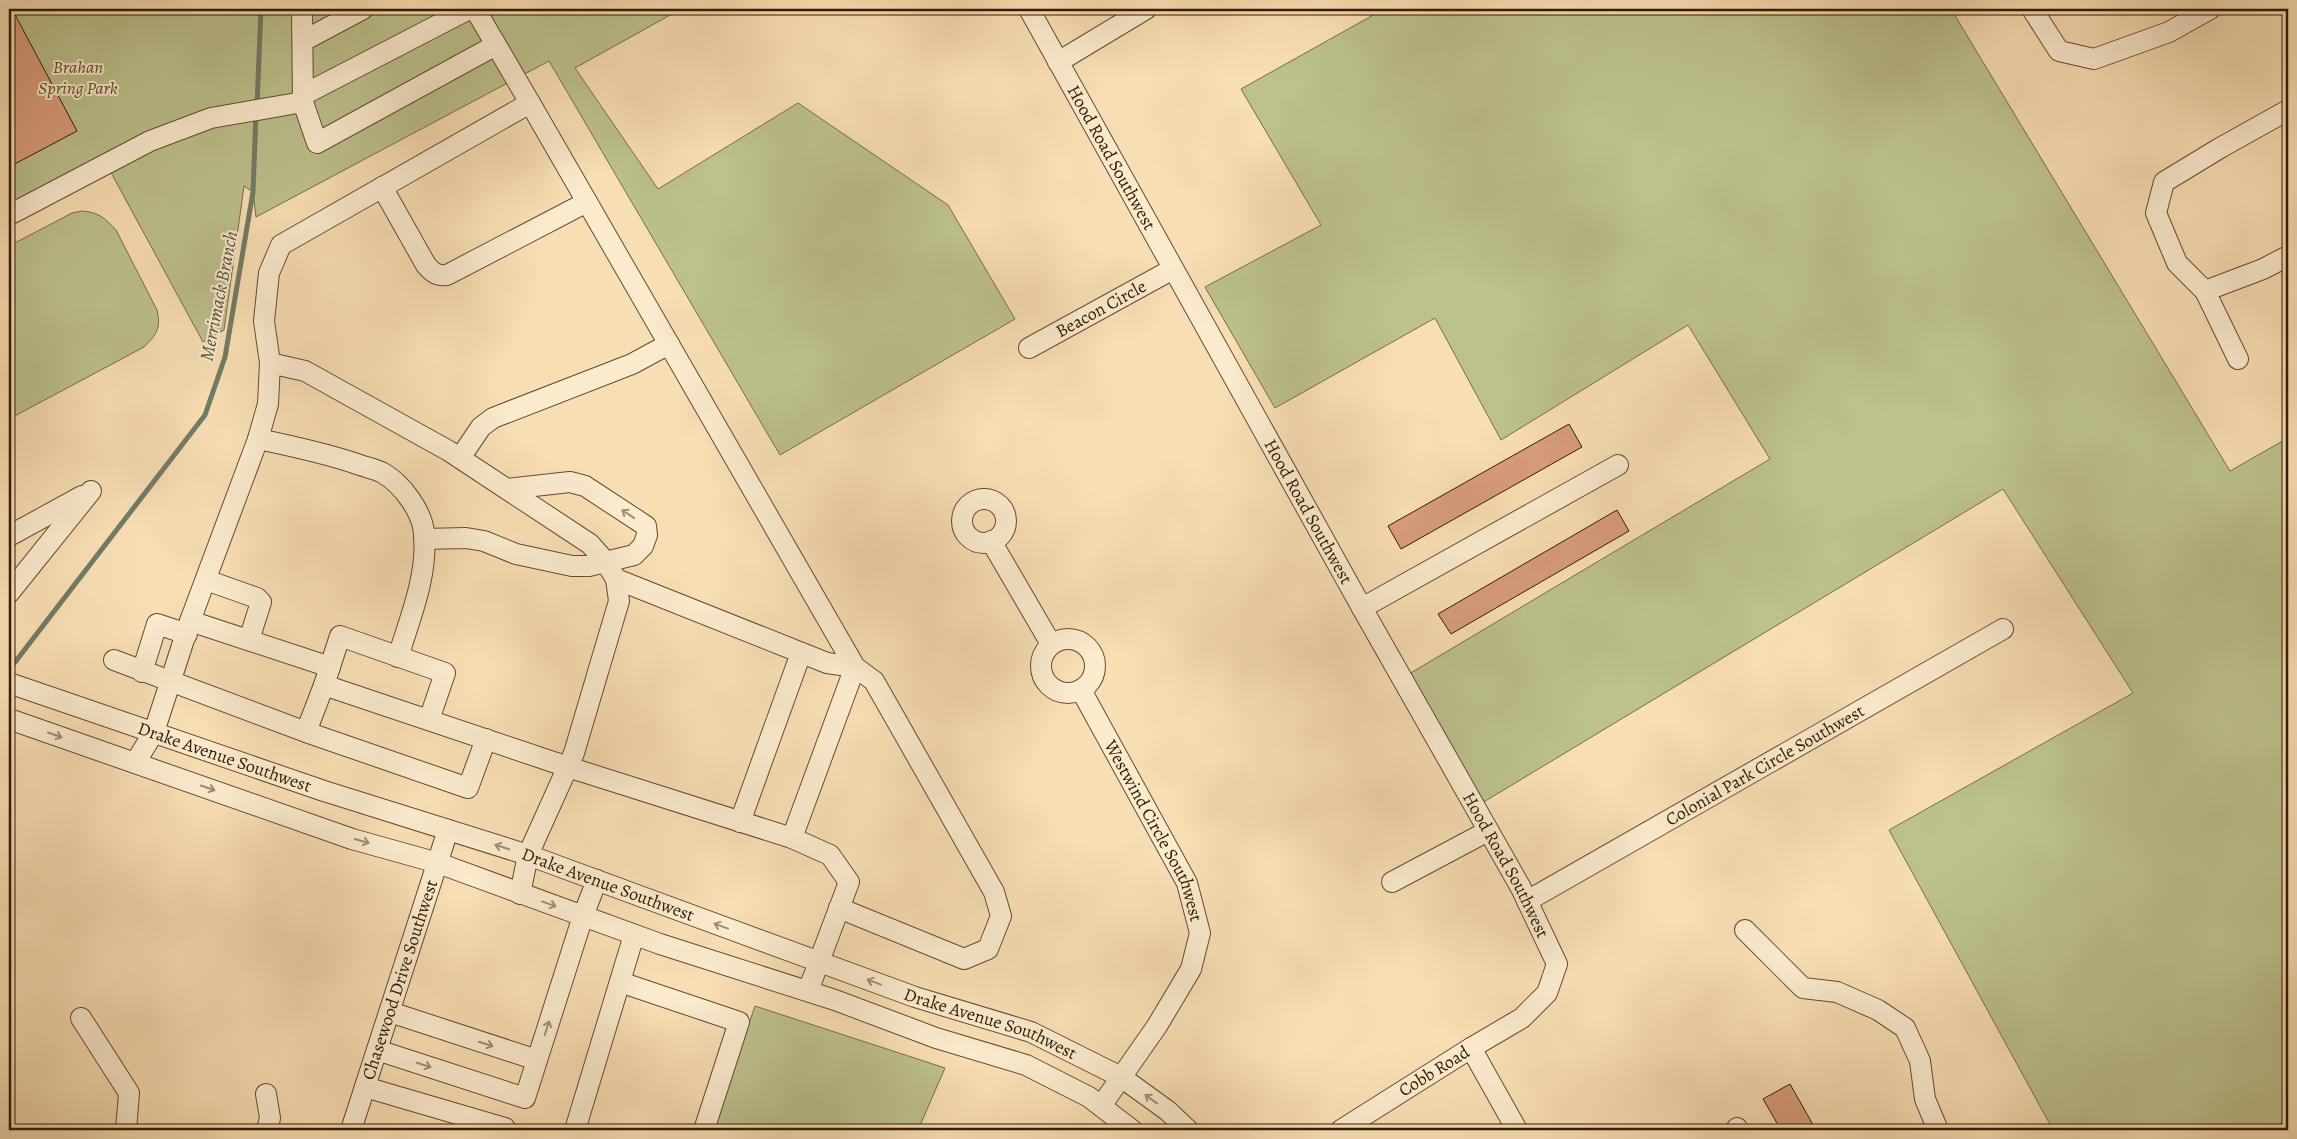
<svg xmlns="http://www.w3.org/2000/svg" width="2297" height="1139" font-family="Alegreya,serif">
<rect width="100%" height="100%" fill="#f8deb3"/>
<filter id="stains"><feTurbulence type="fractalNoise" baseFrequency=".004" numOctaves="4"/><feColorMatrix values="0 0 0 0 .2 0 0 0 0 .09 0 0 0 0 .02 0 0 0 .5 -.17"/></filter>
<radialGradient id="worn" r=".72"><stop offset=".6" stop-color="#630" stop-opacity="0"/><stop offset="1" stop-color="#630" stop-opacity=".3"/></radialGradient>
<path fill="#bcc18d" stroke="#776e46" d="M9,9H681L575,68L658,189L798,103L948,205L1015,319L780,455L549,61L256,217L253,192L244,186L224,330L203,342L102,156L9,205Z
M1384,9H1951L2230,471L2288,438V894L2282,898L2288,911V1120L2270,1130H2053L1889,830L2133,693L2003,489L1482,803L1409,674L1770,459L1688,325L1501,440L1435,318L1275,408L1205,287L1321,225L1241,89Z
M82,211C98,212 105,218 116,230L157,310C161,327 157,335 144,347L9,419V246L72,213Z
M755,1006L945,1068L918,1130H713Z"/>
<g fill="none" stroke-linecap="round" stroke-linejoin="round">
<path stroke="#727c67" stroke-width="5" d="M257,105L261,9
M9,670L205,415L225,357L253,192L256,113"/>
</g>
<path fill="#d99d7b" stroke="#321b00" d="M9,9H12L77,131L9,167Z
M1569,424L1582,447L1401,549L1388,526Z
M1617,510L1629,531L1451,634L1438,614Z
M1790,1084L1816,1130H1781L1763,1099Z"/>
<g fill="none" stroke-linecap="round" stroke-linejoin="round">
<g stroke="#644c2d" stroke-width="22">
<g id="minor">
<path d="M302,9L303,102L317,143L496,45"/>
<path d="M475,9L530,103"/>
<path id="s1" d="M1029,9L1362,608L1521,888L1557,964L1547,993L1522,1018L1471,1048L1341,1130"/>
<path d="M2032,9L2059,51L2094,59L2169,32L2210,9"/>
<path d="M303,41L363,9"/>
<path d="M1058,62L1146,9"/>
<path d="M303,95L469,9"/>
<path d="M382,187L426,265C433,273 437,276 447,275L587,202"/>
<path d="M9,215L150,141L211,118L303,102"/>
<path d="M2205,291L2263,269L2288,256"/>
<path id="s2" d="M1029,348L1173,269"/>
<path d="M2238,359L2205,291L2177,263L2156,213L2164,182L2220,148L2288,110"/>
<path d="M258,439C292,446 325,453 357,464C365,467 375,469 383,473C402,484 423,512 424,534C428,575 410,618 398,657"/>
<path d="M460,458L481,427L493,418L632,364L669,344"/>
<circle cx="984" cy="521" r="22"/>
<path d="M9,536L82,496"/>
<path d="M424,539L466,538L484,541L516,554L572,566H589L634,555L643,546L647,535L646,526L585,486L570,482L507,489"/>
<path d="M991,541L1051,644"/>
<path d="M616,579L827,663L855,667L792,838"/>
<path d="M206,580L257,598L261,602L249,640"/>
<path d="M9,593L91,491"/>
<path d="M1362,608L1618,465"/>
<path d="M190,621L330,667"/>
<circle cx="1068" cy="666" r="27"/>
<path d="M114,660L306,732"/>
<path d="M142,672L157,624L187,634"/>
<path id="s3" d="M9,683L324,791L528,855L915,997L1031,1032L1121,1077L1168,1111L1188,1130"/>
<path d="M324,685L306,732L468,788L486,739"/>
<path id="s4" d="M1081,690L1187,883L1200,933L1191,969L1157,1026L1101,1106"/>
<path d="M9,719L352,839L438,863L660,944L835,1000L936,1038L1026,1065L1089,1097L1132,1130"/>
<path d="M429,720L445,673L340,636L324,685L568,767L792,838L830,855L849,882L808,991"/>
<path d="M135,763L154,732L190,621L258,439L268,404L270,363"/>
<path d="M740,822L801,653"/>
<path d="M1392,882L1488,831"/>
<path d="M520,894L528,855L574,753L619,601L616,579L605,561L590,544L449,451L305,371L270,363L264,321L269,273L281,245L530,103L855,667L874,681L994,892L1001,916L988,949L964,959L839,908"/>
<path id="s5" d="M1527,901L2003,629"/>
<path d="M1745,930L1803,988L1837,992L1878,1010L1905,1028L1920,1061L1925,1099L1938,1130"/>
<path d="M620,982L739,1022L704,1130"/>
<path d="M390,1012L537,1060"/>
<path d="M81,1018L129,1093L126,1130"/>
<path d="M1471,1048L1517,1130"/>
<path d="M377,1050L525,1098L583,916L597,880"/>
<path d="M365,1087L505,1128L504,1130"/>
<path d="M266,1094L270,1118L267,1130"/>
<path d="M1737,1128L1738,1130"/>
<path id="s6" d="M351,1130L448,830"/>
<path d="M575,1130L634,935"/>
</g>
</g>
<use href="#minor" stroke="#faeace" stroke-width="20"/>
</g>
<defs><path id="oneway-shaft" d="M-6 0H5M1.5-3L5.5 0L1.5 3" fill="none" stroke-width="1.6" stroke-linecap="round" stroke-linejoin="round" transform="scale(1.25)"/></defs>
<g stroke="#a08d71">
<use href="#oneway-shaft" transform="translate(628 514) rotate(-146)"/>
<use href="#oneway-shaft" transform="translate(55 735) rotate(19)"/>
<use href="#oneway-shaft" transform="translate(208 788) rotate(19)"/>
<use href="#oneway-shaft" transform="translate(362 841) rotate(16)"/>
<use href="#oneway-shaft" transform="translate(502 847) rotate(-162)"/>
<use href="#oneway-shaft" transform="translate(549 904) rotate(20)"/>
<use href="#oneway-shaft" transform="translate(721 926) rotate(-160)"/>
<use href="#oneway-shaft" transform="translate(874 982) rotate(-160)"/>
<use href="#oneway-shaft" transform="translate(547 1028) rotate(-72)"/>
<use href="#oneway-shaft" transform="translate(486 1044) rotate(18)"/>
<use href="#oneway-shaft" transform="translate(424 1065) rotate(18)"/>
<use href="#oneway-shaft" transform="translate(1151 1099) rotate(-144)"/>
</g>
<g text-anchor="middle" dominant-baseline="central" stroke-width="4" stroke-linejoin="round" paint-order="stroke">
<g font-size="18" font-style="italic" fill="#5b4d2a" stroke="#faeace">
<text x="78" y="67">Brahan<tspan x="78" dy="21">Spring Park</tspan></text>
</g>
<g font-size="18" fill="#321b00" stroke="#faeace">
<text stroke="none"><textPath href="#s1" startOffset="170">Hood Road Southwest</textPath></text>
<text stroke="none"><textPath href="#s2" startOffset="82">Beacon Circle</textPath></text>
<text stroke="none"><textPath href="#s1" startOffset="575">Hood Road Southwest</textPath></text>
<text stroke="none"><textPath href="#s3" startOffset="228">Drake Avenue Southwest</textPath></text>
<text stroke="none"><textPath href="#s5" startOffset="274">Colonial Park Circle Southwest</textPath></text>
<text stroke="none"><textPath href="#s4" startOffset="159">Westwind Circle Southwest</textPath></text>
<text stroke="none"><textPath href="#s1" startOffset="980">Hood Road Southwest</textPath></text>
<text stroke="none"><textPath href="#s3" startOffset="632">Drake Avenue Southwest</textPath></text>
<text stroke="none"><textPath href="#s6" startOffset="158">Chasewood Drive Southwest</textPath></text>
<text stroke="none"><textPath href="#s3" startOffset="1039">Drake Avenue Southwest</textPath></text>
<text transform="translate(1434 1071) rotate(-32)">Cobb Road</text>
</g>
<g font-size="19" font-style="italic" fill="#57533c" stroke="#faeace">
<text transform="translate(219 296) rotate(-79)">Merrimack Branch</text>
</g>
</g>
<rect width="2297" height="1139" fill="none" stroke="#f8deb3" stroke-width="30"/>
<rect x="10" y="10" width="2277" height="1119" fill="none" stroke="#321b00" stroke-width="2.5"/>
<rect x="15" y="15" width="2267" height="1109" fill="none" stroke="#321b00"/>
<rect width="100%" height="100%" filter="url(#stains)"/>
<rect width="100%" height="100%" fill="url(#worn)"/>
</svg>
